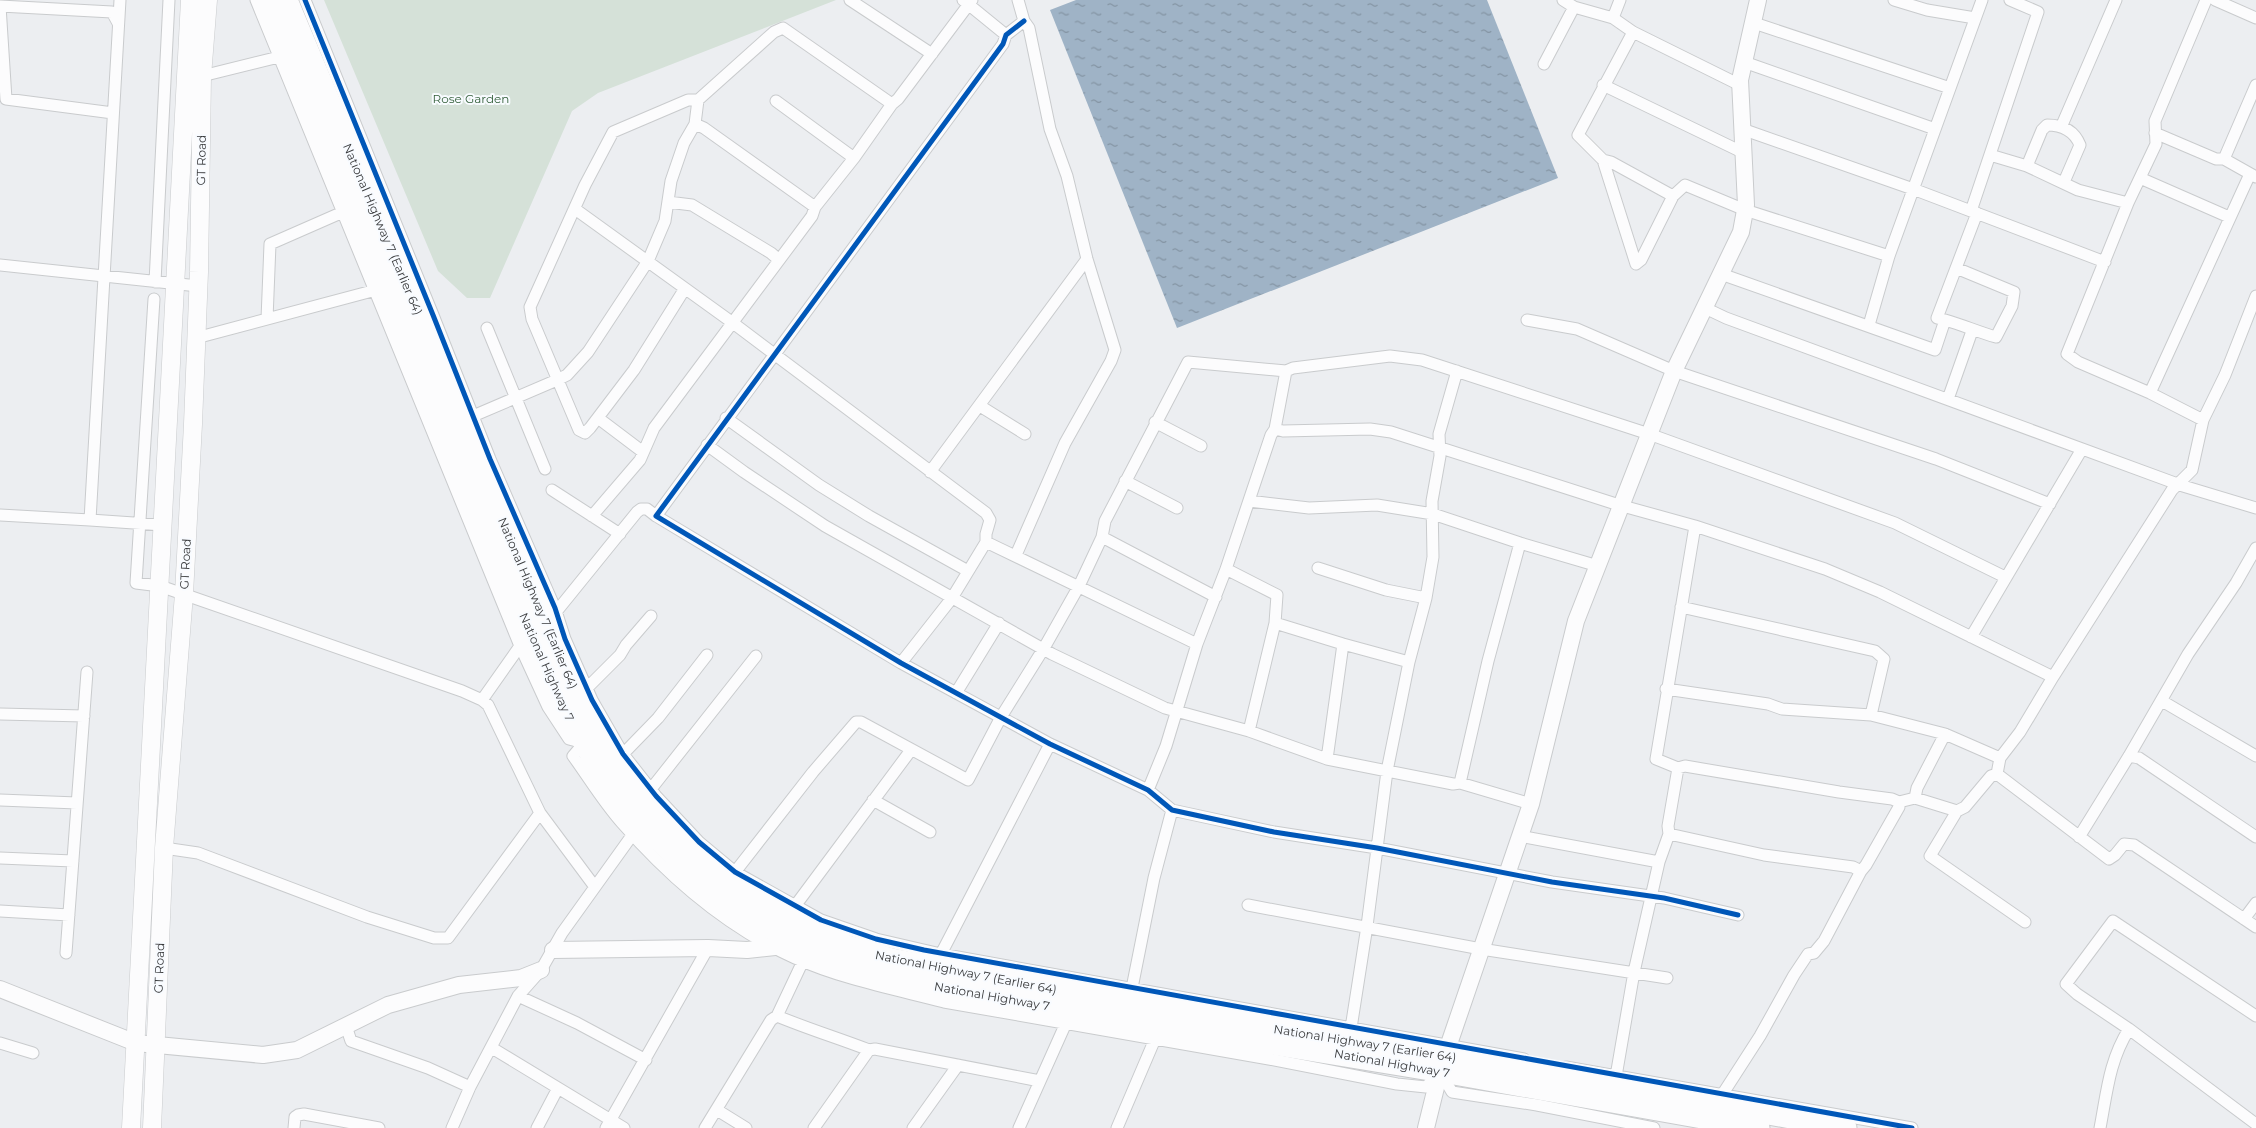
<svg xmlns="http://www.w3.org/2000/svg" width="2256" height="1128" font-family="Montserrat,sans-serif">
<defs>
<pattern id="water-ripples" width="26" height="14" patternUnits="userSpaceOnUse" patternTransform="scale(1.25)"><rect width="26" height="14" fill="#9fb3c6"/><path d="M2 4q2-2 4 0t4 0M15 11q2-2 4 0t4 0" fill="none" stroke="#8393a2"/></pattern>
</defs>
<rect width="100%" height="100%" fill="#eceef1"/>
<path fill="#d5e1d8" d="M324,0H836L598,93L572,111L490,298H467L438,271Z"/>
<path fill="url(#water-ripples)" d="M1076,0H1487L1558,178L1177,328L1050,10Z"/>
<g fill="none" stroke-linecap="round" stroke-linejoin="round">
<g stroke="#c9cbcd" stroke-width="13">
<path id="street" d="M256,0L520,646L548,707L569,739L584,743L573,756C589,778 604,803 622,823C670,878 728,928 795,958C842,979 894,989 944,1002L1269,1059L1397,1084L1426,1087L1440,1072L1452,1092L1537,1105L1654,1128
M305,0L433,315L490,459L555,608L565,639L592,700L623,754L656,796L699,842L735,872L821,920L876,939L941,954L1524,1059
M850,0L932,54
M963,0L1006,35
M1563,0L1574,7L1613,18L1633,32L1740,85
M1894,0L1927,10L1975,18
M2215,0L2256,18
M0,6L6,99L113,113
M0,6L112,12L118,23
M1613,18L1620,0
M1024,21L1006,35L1003,44L656,516L901,663L1050,744L1148,790L1172,810L1274,832L1377,848L1552,882L1664,898L1738,915
M1754,23L1950,88
M1633,32L1578,135L1603,160L1636,264L1641,260L1673,196L1685,185L1745,210L1889,256
M1744,62L1935,129
M1544,64L1574,7
M202,76L279,57
M1603,85L1744,153
M776,101L854,158
M695,124L704,128L815,207
M2062,125L2116,0
M1742,129L1913,189L2105,262
M2155,133L2216,159H2224L2256,177
M1990,155L2027,166L2078,190L2128,203
M2224,159L2256,85
M1603,160L1611,162L1673,196
M2027,166L2042,130L2047,125C2062,125 2074,130 2080,145L2064,182
M2140,178L2229,217
M668,202L692,205L771,253L779,260
M575,209L733,323L986,513L990,520L986,534V542L952,598L901,663
M1971,211L2038,12L2010,0
M0,265L198,286
M1721,274L1935,350L1945,320L1937,318L1977,213
M155,282L169,0
M684,290L634,370L590,428L585,433L579,430L532,319L530,307L585,185L613,132L688,100H698
M154,299L136,583L160,586L462,691L482,700L488,705L540,813L595,887
M1705,308L1726,318L2183,486L2256,508
M267,319L270,244L343,212
M1527,320L1577,329L1674,371L1936,459L2050,504
M1945,320C1963,325 1978,332 1996,337L2012,306L2014,292L1956,268
M1869,325L1889,256L1982,0
M487,328L545,469
M196,338L376,290
M2150,393L2250,174
M1948,399L1972,331
M980,406L1025,434
M473,416L557,380L567,375L588,352L648,261L665,221L671,181L684,143L695,124L698,100L774,32L783,28L892,104
M598,418L643,452
M726,418L819,485L869,516L968,571
M2203,420L2150,393L2078,362L2067,354L2128,203L2156,144L2155,121L2206,0
M1155,422L1201,446
M1275,429L1283,431L1370,429L1391,432L1619,505L1695,526L1825,569L1880,592L2053,677
M707,445L744,472L825,526L1052,654L1165,708L1249,731L1327,759L1453,784L1460,783L1531,804
M930,472L1087,259
M1125,481L1177,508
M552,490L620,534
M1249,501L1309,508L1377,505L1433,514L1520,543L1598,566
M0,515L90,520L120,0
M592,516L640,460L654,428L812,216L815,207L854,158L892,104L898,99L972,0
M90,520L163,525
M1695,526L1656,759L1678,768L1685,766L1839,792L1892,799L1899,802L1915,798L1957,811
M986,542L1197,644
M1016,555L1065,443L1111,361L1115,350L1087,259L1067,176L1050,129L1029,28L1024,21L1018,0
M1318,568L1386,590L1426,598
M1226,569L1277,595L1275,623L1249,731
M1216,597L1102,537L1105,521L1188,362L1286,371L1293,368L1390,356L1422,360L1649,434L1895,523L2005,577
M1681,607L1875,651L1884,659L1871,715
M556,612L637,512L641,509H647L656,516
M1275,623L1343,644L1409,662
M1971,637L2082,449
M587,688L620,655L626,645L651,616
M1666,689L1768,704L1782,709L1871,715L1945,734L2000,758
M956,693L999,623
M482,700L520,646
M2162,701L2256,756
M0,714L84,716
M623,754L658,718L707,655
M2129,756L2139,758L2256,837
M1327,759L1343,644
M1997,774L2109,859L2115,855L2124,844L2134,845L2256,927
M1460,783L1488,661L1520,543
M651,789L756,656
M1148,790L1166,746L1197,644L1226,569L1271,435L1275,429L1286,371
M1915,798L1917,788L1945,734
M0,800L77,803
M873,800L930,832
M1669,834L1764,855L1853,867L1861,871
M1519,836L1659,862
M2079,837L2129,756L2188,654L2236,583L2256,548
M164,848L198,853L367,917L434,938H448L540,813
M0,858L73,861
M735,872L813,772L856,722H861L968,780L1001,717L1044,648L1079,586L1102,537
M1248,905L1481,949L1667,978
M795,906L911,750
M0,911L69,915
M2244,919L2256,903
M2025,922L1930,856L1957,811L1965,807L1991,776L1997,774L2000,758L2020,732L2053,677L2172,490L2192,470L2203,420L2225,375L2256,296
M66,953L87,672
M941,954L1050,744
M1132,988L1154,878L1172,810
M518,996L577,1023L646,1060
M777,1016L803,961
M2256,1016L2113,921L2066,984L2077,994L2129,1029L2256,1124
M346,1026L351,1041L428,1068L470,1087
M1351,1028L1367,926L1387,771L1409,662L1426,598L1433,557L1432,501L1440,456L1439,434L1457,371
M0,1043L33,1053
M492,1048L624,1128
M1566,1067L1912,1128
M1615,1082L1634,972L1659,862L1669,834L1668,826L1678,768
M1722,1095L1760,1036L1794,975L1808,954L1814,953L1824,941L1861,871L1866,865L1899,807V802
M717,1110L746,1128
M294,1128L295,1117L298,1115L304,1114L379,1128
M452,1128L470,1087L518,996L541,970L562,933L633,834
M537,1128L558,1088
M606,1128L708,948
M705,1128L771,1020L777,1016C808,1029 838,1038 869,1050L875,1049L1040,1081
M814,1128L869,1050
M913,1128L958,1065
M1019,1128L1066,1023
M1117,1128L1155,1039
M2100,1128C2107,1092 2109,1061 2129,1029"/>
</g>
<g stroke="#c9cbcd" stroke-width="18">
<path id="secondary" d="M553,950L708,948L747,950L775,947
M0,989L136,1043L263,1055L297,1050L388,1005L459,985L521,978L541,970
M1426,1128L1444,1055L1449,1044L1531,804L1576,621L1674,371L1741,232L1746,205L1740,80L1758,0"/>
</g>
<g stroke="#c9cbcd" stroke-width="19">
<path id="primary" d="M131,1128L190,0
M152,1128L164,848L184,594L193,424L199,272L202,76L208,0"/>
</g>
<g stroke="#c9cbcd" stroke-width="23">
<path id="highway" d="M271,0L538,651L566,711L600,771L625,805L648,830L712,892L757,921L814,953L877,974L998,999L1448,1073L1759,1128
M287,0L433,349L557,654L599,739L644,806L674,837L705,865L751,897L806,927L848,946L892,959L1010,982L1444,1055L1846,1128"/>
</g>
<use href="#street" stroke="#fcfcfd" stroke-width="11"/>
<use href="#secondary" stroke="#fcfcfd" stroke-width="16"/>
<use href="#primary" stroke="#fcfcfd" stroke-width="18"/>
<use href="#highway" stroke="#fcfcfd" stroke-width="21"/>
<g stroke="#f8fbff" stroke-width="8">
<path id="cycleway" d="M305,0L433,315L490,459L555,608L565,639L592,700L623,754L656,796L699,842L735,872L821,920L876,939L924,950L1912,1128
M1024,21L1006,35L1003,44L656,516L901,663L1050,744L1148,790L1172,810L1274,832L1377,848L1552,882L1664,898L1738,915"/>
</g>
<use href="#cycleway" stroke="#0057b8" stroke-width="5"/>
</g>
<g text-anchor="middle" dominant-baseline="central" stroke-width="4" stroke-linejoin="round" paint-order="stroke">
<g font-size="12" fill="#34603b" stroke="#f8fbff">
<text x="471" y="98">Rose Garden</text>
</g>
<g font-size="12" fill="#393a3c" stroke="#f8fbff">
<text transform="translate(201 160) rotate(-89)">GT Road</text>
<text transform="translate(383 229) rotate(67)">National Highway 7 (Earlier 64)</text>
<text transform="translate(185 564) rotate(-87)">GT Road</text>
<text transform="translate(538 603) rotate(67)">National Highway 7 (Earlier 64)</text>
<text transform="translate(547 667) rotate(66)">National Highway 7</text>
<text transform="translate(159 968) rotate(-88)">GT Road</text>
<text transform="translate(966 972) rotate(11)">National Highway 7 (Earlier 64)</text>
<text transform="translate(992 996) rotate(10)">National Highway 7</text>
<text transform="translate(1365 1043) rotate(9)">National Highway 7 (Earlier 64)</text>
<text transform="translate(1392 1063) rotate(10)">National Highway 7</text>
</g>
</g>
</svg>
